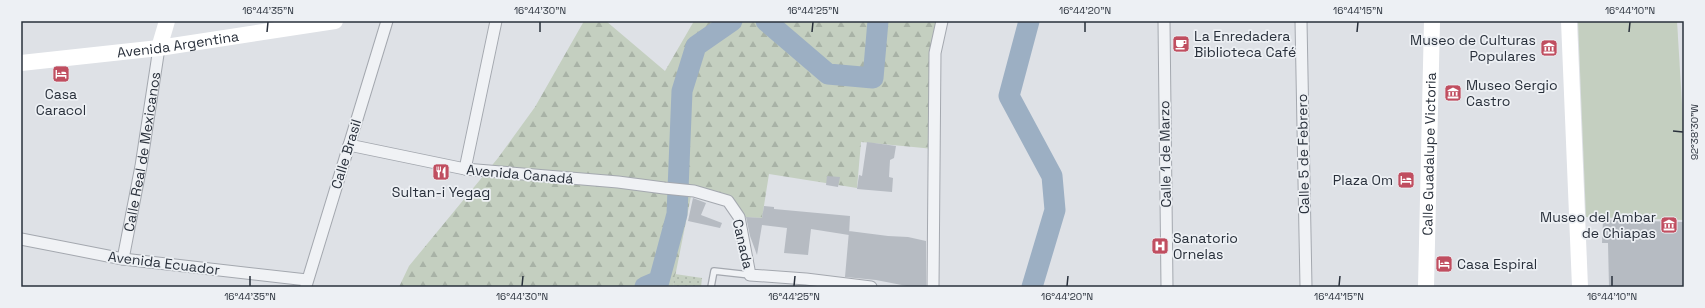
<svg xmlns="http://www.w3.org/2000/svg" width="1705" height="308" font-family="'Space Grotesk',sans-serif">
<defs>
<pattern id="forest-firs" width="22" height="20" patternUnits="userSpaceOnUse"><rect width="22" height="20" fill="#c4cfc0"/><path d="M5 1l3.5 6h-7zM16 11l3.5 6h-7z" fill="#a8b2a6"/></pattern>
<pattern id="garden-dots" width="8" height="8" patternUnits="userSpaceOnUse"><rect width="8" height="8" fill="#c4cfc0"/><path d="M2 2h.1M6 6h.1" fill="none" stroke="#a8b2a6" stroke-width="1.8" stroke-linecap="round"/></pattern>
</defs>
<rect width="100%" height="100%" fill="#dee1e6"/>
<path fill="#c4cfc0" d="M1578,21H1677L1684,137V220L1586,217Z"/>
<path fill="url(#forest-firs)" d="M584,21H606L665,71L694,21H940L934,149L861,142L857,188L769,174L762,218L742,217L693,186L673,287H399L409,266L498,158L535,107Z"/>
<path fill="url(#garden-dots)" d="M675,274L702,278L701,287H673Z"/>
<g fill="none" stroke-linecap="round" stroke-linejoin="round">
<path stroke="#9cafc3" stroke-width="21" d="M766,21L828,74L873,78L878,21
M1029,21L1009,96L1052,176L1055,210L1032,287
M645,287L659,281L677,214L682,91L696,46L732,21"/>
</g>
<path fill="#b6bbc2" d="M867,142L896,146L894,158L890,160L889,177L893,178L892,192L857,189L859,175L862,176Z
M827,176L840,177L838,187L826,185Z
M693,198L706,203L701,215L722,223L720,228L688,221Z
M764,206L774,207V209L850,216L849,235L811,229L808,255L784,253L787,228L762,225L757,255L750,236L746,217L762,218Z
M1603,220L1684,222V287H1609L1608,243H1602Z
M849,231L888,236L908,237L926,241V287H912L876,280L845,277Z"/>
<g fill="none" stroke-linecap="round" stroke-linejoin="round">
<g stroke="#a4a8af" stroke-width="8">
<path id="lane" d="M711,287L714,271L750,275"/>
</g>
<g stroke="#a4a8af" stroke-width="13">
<g id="street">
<path d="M1164,21L1167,287"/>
<path d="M1301,21L1306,287"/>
<path d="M349,145L465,169L618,182L664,188L694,191L728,201L739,217L750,275L806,279L871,287"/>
<path d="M465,169L496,21"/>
<path d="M21,239L123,259L307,280"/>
<path id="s1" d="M123,259L141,166L159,48"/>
<path d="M306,286L387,21"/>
<path d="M933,287L935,53L942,21"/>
</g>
</g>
<use href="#lane" stroke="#f0f2f5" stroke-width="5.5"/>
<use href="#street" stroke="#f0f2f5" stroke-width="11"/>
<g stroke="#fff" stroke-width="16">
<path d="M1569,21L1580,287"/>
<path d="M159,48L167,21"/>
<path id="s2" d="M21,63L159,48L335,21"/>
<path id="s3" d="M1426,287L1432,21"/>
</g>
</g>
<path fill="none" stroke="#29303b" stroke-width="1.5" d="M267,32L268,22M540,32V22M812,32L813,22M1085,32V22M1357,32L1358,22M1629,32L1630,22M1673,131L1683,132M250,286V276M522,286L523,276M794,286L795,276M1067,286L1068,276M1339,286L1340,276M1612,286V276"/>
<defs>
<g id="cafe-square" transform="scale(0.9)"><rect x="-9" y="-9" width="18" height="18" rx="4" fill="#c04e60" stroke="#edf0f4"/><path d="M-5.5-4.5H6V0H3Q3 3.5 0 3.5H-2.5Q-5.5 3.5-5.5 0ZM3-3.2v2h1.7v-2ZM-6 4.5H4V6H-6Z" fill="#fff"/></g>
<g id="museum-square" transform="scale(0.9)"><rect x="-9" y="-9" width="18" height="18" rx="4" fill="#c04e60" stroke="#edf0f4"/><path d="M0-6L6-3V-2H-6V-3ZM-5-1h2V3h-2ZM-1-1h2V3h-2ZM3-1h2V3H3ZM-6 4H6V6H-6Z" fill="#fff"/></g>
<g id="hotel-square" transform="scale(0.9)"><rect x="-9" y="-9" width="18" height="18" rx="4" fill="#c04e60" stroke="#edf0f4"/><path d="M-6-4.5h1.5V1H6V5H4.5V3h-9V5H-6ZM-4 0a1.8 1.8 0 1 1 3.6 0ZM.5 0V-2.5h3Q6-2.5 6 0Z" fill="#fff"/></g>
<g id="restaurant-square" transform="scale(0.9)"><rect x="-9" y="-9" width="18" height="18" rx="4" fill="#c04e60" stroke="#edf0f4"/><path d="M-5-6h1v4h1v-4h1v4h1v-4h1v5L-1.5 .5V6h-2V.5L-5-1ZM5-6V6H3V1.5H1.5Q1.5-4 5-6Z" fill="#fff"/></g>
<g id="hospital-square" transform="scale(0.9)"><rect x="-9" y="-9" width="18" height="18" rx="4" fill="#c04e60" stroke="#edf0f4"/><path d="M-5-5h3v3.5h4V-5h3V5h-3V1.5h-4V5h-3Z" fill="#fff"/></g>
</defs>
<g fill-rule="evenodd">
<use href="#cafe-square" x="1181" y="44"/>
<use href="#museum-square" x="1549" y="48"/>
<use href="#hotel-square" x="61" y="74"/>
<use href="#museum-square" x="1453" y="93"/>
<use href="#restaurant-square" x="441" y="172"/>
<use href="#hotel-square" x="1406" y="180"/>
<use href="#museum-square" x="1669" y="225"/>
<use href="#hospital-square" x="1160" y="246"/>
<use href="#hotel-square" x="1444" y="264"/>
</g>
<g text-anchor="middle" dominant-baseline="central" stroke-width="3.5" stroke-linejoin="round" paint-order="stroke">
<g font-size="14" fill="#29303b" stroke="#edf0f4" text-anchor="start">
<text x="1194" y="36">La Enredadera<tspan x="1194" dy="16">Biblioteca Café</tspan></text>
<text x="1536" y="40" text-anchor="end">Museo de Culturas<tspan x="1536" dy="16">Populares</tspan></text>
<text x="1466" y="85">Museo Sergio<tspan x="1466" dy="16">Castro</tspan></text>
<text x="61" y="94" text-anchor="middle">Casa<tspan x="61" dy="16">Caracol</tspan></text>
<text x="1393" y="180" text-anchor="end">Plaza Om</text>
<text x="441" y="192" text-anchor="middle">Sultan-i Yegag</text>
<text x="1656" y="217" text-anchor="end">Museo del Ambar<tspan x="1656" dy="16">de Chiapas</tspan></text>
<text x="1173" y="238">Sanatorio<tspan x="1173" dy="16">Ornelas</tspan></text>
<text x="1457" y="264">Casa Espiral</text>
</g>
<g font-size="14" fill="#29303b" stroke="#edf0f4">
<text stroke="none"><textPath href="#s2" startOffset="158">Avenida Argentina</textPath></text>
<text stroke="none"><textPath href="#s1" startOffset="109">Calle Real de Mexicanos</textPath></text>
<text transform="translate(346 154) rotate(-73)">Calle Brasil</text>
<text transform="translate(1165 154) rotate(-91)">Calle 1 de Marzo</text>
<text transform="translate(1303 154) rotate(-91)">Calle 5 de Febrero</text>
<text stroke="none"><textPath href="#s3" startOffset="133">Calle Guadalupe Victoria</textPath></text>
<text transform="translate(520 174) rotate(5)">Avenida Canadá</text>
<text transform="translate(743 244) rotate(77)">Canada</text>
<text transform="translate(164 263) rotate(7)">Avenida Ecuador</text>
</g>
</g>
<rect width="1705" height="308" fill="none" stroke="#edf0f4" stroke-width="44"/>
<rect x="22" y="22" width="1661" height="264" fill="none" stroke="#29303b" stroke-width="1.5"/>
<g font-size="10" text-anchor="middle" fill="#29303b">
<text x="268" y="14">16°44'35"N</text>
<text x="540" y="14">16°44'30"N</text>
<text x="813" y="14">16°44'25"N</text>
<text x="1085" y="14">16°44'20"N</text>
<text x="1358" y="14">16°44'15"N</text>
<text x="1630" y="14">16°44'10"N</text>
<text transform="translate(1694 132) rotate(-90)" y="4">92°38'30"W</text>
<text x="250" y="300">16°44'35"N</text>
<text x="522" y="300">16°44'30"N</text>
<text x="794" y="300">16°44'25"N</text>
<text x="1067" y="300">16°44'20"N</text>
<text x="1339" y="300">16°44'15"N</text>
<text x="1612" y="300">16°44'10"N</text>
</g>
</svg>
